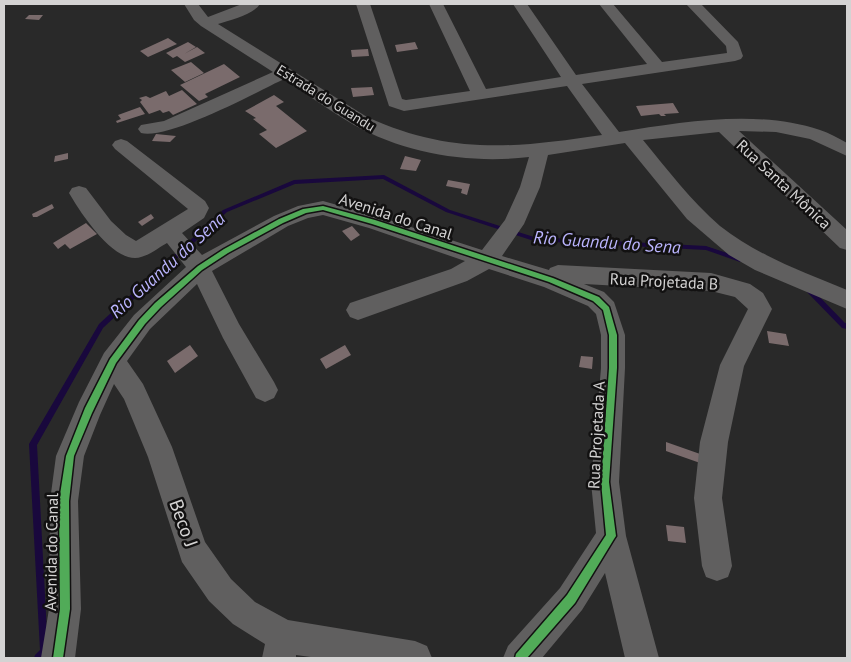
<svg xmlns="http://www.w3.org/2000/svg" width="851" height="662" font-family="'PT Sans',sans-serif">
<rect width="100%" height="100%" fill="#292929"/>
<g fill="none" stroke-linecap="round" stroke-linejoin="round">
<path fill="#19083d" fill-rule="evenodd" d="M384,175L450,210L534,237L706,246L742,258L743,260L740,262L706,250L534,241L446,212L383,179L295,184L227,212L103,328L37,445L48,652L44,658H34L35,655L40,650L29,444L99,324L223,210L294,180Z
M807,288H811L845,323H847V329L842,328L807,292L806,290Z"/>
</g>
<path fill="#7a6b6c" d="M29,15H43L39,20L25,19Z
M168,38L177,44L148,57L140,51Z
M188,42L196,47L184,54L197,47L205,53L185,62L177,56L173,58L166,53Z
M415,42L418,49L397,52L395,45Z
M368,49L369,56L352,57L351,50Z
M191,62L204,73L185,82L171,70Z
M224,64L240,77L205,94L208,97L199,101L180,85Z
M372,87L374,95L353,97L351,88Z
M182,90L197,104L173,115L169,111L163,113L160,110L149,114L140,102L142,100L139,98L146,96L150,98L166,91L169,96Z
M274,95L284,102L276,106L307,131L276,148L259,134L267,130L253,119L256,118L245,111Z
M673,103L679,113L664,114L666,116H661L659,114L641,116L636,106Z
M140,107L145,114L117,123L116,121L121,119L118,115Z
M156,134L176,136L170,142L152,141Z
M68,153V159L54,162L55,156Z
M405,156L421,160L416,171L400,169Z
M448,180L470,184L467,195L461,193L462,189L446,186Z
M52,204L54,208L37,217H33L32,214Z
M151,214L154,218L142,226L138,222Z
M86,223L97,234L70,249L65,244L58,249L53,243Z
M352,226L360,235L351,241L342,231Z
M767,331L786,334L789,346L769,343Z
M190,345L198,356L175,373L167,361Z
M345,345L351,355L326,369L320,359Z
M581,356L593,357L592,369L579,367Z
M666,442L703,455V464L666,451Z
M666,525L684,527L686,543L668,541Z"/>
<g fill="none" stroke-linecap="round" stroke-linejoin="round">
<path fill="#605f5f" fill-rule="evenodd" d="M184,4H198L208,17L242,4H260C253,15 230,20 218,24L367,117C450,155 515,148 602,135L567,86L404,111L389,106L356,4H370L402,99L406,100L470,91L429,4H443L486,89L561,77L513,4H527L576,75L647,64L599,4H613L662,62L727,53L726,46L686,4H701L738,42L743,56L741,59L735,61L582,84L619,132C683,122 756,109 820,130C829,133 838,138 847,143V156L810,139L776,132L739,131L847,230V250L840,248L719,132L643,140C667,169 691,201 720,226C758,256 804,272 847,290V309L755,270L729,255L687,219L625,143L548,155L540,187L524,224L502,256L549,270L550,268L558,265L711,273L750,284L763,293L772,309L744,366L728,442L722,498L732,566L728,577L717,581L706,577L702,566L694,498L700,442L720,365L748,309L735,297L711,291L584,284L604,292L614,302L625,335V368L619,482L626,536L659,658H625L605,573L582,610L542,658H503L508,646L560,588L596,533L591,482L601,368V335L596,314L588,306L544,287L489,269L467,281L358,320L350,317L346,310L350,303L451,269L465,261L369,228L323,215L308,218L288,226L212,271L239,324L274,382L278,390L274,398L265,402L256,398L223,338L197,284L150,329L127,361L143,384L172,447L205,542L231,579L255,602L288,620L415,641L427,646L432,658H318L296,655V658H262L265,644L233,624L209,601L182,562L148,457L124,399L114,384L100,415L84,456L78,501L81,609L75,658H41L49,609L50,501L56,456L79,402L104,353L134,315L186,267L167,243C158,248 146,258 135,258C110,258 80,212 69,193L72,188L79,186L86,188L111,221L126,235L136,241L188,209L115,149L112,145L115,141L121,139L127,141L205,201L209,208L204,218L182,233L202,255L274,216L298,206L323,201L380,217L482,250L505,220L520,187L529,157C471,164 406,154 354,125C330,111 307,94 284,79C255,93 168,140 141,133L138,129L141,125L164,121L273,72L201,26L194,20Z"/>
<g stroke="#121111" stroke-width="3">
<path id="cycleway" d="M323,206L375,220L553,278L599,297L609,307L617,335V368L609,482L616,536L614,539L575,603L527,658H515L516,654L567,595L606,535L601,482L609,368V335L603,310L593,301L549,282L372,224L323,210L306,213L283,223L228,253L202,270L161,307L145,324L116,363L92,413L74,456L69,501L70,609L63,658H53L60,609L59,501L66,456L85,408L110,359L139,320L155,303L198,266L224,249L279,219L303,209Z"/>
</g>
<use href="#cycleway" fill="#51ab58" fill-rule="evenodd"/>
</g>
<g text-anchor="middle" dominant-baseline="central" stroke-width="5" stroke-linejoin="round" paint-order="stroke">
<g font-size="14" fill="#d4d3d3" stroke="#121111">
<text transform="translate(326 98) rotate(32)">Estrada do Guandu</text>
</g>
<g font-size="16" fill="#d4d3d3" stroke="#121111">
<text transform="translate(784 184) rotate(43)">Rua Santa Mônica</text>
<text transform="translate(396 216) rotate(18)">Avenida do Canal</text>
<text transform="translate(664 281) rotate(3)">Rua Projetada B</text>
<text transform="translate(596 435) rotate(-87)">Rua Projetada A</text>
<text transform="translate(51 552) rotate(-89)">Avenida do Canal</text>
</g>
<g font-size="18" font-style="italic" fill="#bab4fe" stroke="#121111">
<text transform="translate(607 242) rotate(4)">Rio Guandu do Sena</text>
<text transform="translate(167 265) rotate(-42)">Rio Guandu do Sena</text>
</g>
<g font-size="19" fill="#d4d3d3" stroke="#121111">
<text transform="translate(184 523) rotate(70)">Beco J</text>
</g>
</g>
<rect width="851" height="662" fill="none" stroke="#d4d3d3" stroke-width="10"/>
</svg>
